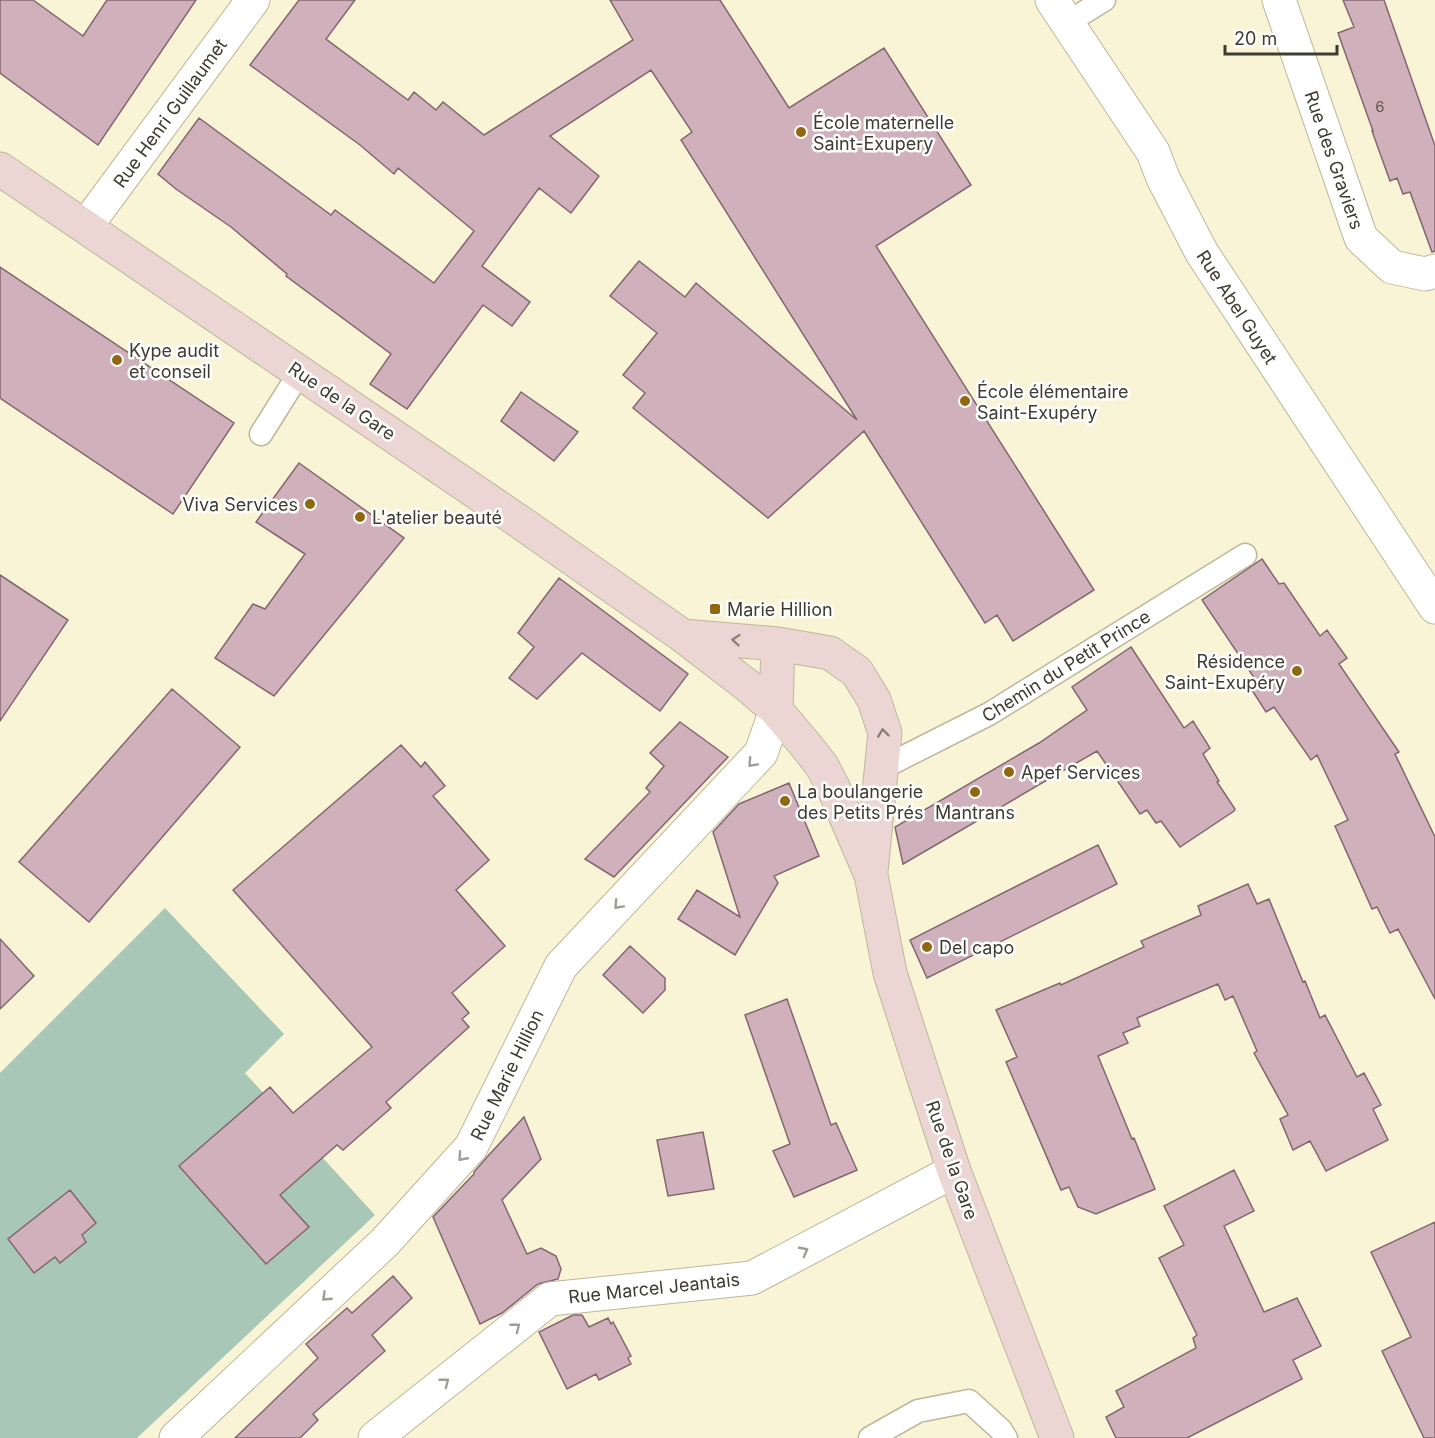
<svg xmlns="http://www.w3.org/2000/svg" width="1435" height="1438" font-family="Inter,sans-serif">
<rect width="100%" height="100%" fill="#f9f4d6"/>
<path fill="#a9c7b6" d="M165,908L284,1034L245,1073L375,1215L137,1438H0V1073Z"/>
<path fill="#d0b0bb" stroke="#826670" stroke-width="1.5" d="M0,0H33L83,36L107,0H196L98,145L0,73Z
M299,0H355L326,39L408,100L414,92L436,110L443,102L484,135L633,40L610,0H720L789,108L884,48L971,185L876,246L1094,590L1013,641L997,615L985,623L864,431L768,518L633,408L645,393L623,375L657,333L610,296L639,261L685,297L696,283L857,420L681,140L692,132L651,70L550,136L599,176L571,213L539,188L482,266L530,302L512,326L483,305L407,409L370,384L391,354L286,276L287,274L231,227L176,189L158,174L199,118L331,215L335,210L434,283L474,231L398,168L394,174L360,145L250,65Z
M1343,0H1384L1435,146V251L1432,252L1410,192L1403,194L1397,178L1390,181L1372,131H1373L1338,33L1354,27Z
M0,267L234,423L173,514L0,398Z
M521,392L578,432L554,461L501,421Z
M299,463L404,538L274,696L215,658L253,604L265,609L305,554L256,522Z
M1262,559L1279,584L1284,583L1320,636L1327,630L1347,658L1339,664L1399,752L1395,754L1435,837V999L1398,929L1390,933L1377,907L1372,909L1335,826L1348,820L1317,755L1311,760L1274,707L1266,712L1248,684L1255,679L1202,600Z
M0,575L68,620L0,721Z
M559,578L688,674L660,711L582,653L537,699L509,678L534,647L518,633Z
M1131,647L1184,728L1193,721L1210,748L1203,754L1219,781L1217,782L1235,809L1234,811L1180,847L1161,821L1156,823L1147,810L1140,814L1097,751L903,864L895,827L1039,743L1087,710L1072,687Z
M172,689L240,747L89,922L19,862Z
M680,722L728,757L614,877L585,859L650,792L646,788L664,766L650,753Z
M401,745L421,767L425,762L445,786L433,796L489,860L456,890L505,946L452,993L469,1013L462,1019L469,1027L386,1102L391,1108L343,1150L337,1145L280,1195L309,1227L266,1264L179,1166L270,1087L293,1113L372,1047L233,890Z
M789,783L819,856L774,876L778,883L735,955L678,919L697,890L740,917L713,832L739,804Z
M1098,845L1117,884L927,978L910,940Z
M1248,884L1257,904L1269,899L1303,982L1305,981L1320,1018L1325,1015L1357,1077L1364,1073L1381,1105L1373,1109L1388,1140L1326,1171L1310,1141L1293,1150L1280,1119L1288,1115L1254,1053L1257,1051L1233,996L1225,1000L1218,984L1137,1018L1140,1026L1123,1033L1128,1043L1098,1056L1132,1139L1134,1138L1155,1189L1096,1214L1078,1207L1069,1187L1061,1190L1006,1062L1017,1057L996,1010L1060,983L1061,985L1144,947L1141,941L1201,915L1198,906Z
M0,939L34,976L0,1009Z
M630,946L665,978V990L643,1013L603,975Z
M787,999L831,1125L836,1123L857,1170L794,1197L773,1151L790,1144L745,1015Z
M524,1117L541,1159L502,1200L527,1254L541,1248L556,1256L561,1269L558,1279L538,1284L502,1313L480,1324L433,1217L474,1174V1172L487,1157Z
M703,1132L714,1189L668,1196L657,1140Z
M1234,1170L1254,1211L1224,1226L1264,1312L1297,1298L1321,1346L1293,1360L1302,1379L1187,1438H1116L1106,1417L1124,1407L1116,1391L1196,1348L1193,1338L1197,1335L1159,1258L1184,1245L1164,1206Z
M70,1190L96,1223L82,1235L86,1242L60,1263L55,1257L34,1273L8,1239Z
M1435,1222V1438H1424L1382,1351L1411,1337L1371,1252Z
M393,1276L412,1298L372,1335L385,1351L313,1414L318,1420L300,1438H235L318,1358L306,1344L347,1308L352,1313Z
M573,1315H582L589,1327L608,1318L611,1324L613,1322L631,1356L628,1358L631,1364L599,1380L596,1374L567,1389L539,1332Z"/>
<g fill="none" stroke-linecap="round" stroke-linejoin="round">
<g stroke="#bdb79b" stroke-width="25">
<path id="lane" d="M1067,23L1104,0
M261,434L300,372
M882,768L989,714L1245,555
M870,1438L918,1411L969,1401L1001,1430L1006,1438"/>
</g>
<g stroke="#bdb79b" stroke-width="35">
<path id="street" d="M1052,0L1153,152L1163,178L1202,253L1435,607
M1279,0L1361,238L1392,267L1425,274L1435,271
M86,226L253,0
M176,1438L385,1242L471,1147L561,966L761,753L776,710
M375,1438L550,1299L752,1278L954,1171"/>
</g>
<g stroke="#bdb79b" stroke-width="35">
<path id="secondary" d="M0,169L520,522L683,636L748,686L776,710L808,748L822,766L833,787L871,875L890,973L954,1171L1057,1438
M683,636L778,644L830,653L857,672L874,700L885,733L871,871
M776,710L778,644"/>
</g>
<use href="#lane" stroke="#fff" stroke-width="22"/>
<use href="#street" stroke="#fff" stroke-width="33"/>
<use href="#secondary" stroke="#ecd6d3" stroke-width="33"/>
</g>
<defs><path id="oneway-chevron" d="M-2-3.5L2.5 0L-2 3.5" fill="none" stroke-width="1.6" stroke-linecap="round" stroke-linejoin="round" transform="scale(1.5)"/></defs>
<g stroke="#8c817a">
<use href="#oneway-chevron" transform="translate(736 640) rotate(-175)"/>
<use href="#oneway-chevron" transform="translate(883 733) rotate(-97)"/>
</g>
<g stroke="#9e9e98">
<use href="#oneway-chevron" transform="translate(752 763) rotate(133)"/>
<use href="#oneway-chevron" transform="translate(618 905) rotate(133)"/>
<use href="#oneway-chevron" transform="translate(462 1157) rotate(132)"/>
<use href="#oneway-chevron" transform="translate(804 1251) rotate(-28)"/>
<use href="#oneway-chevron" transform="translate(326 1297) rotate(137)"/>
<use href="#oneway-chevron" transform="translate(516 1327) rotate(-38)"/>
<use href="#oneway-chevron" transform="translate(445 1382) rotate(-38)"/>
</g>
<g fill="#916810" stroke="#fff" stroke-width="2">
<circle cx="801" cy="132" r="6"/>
<circle cx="117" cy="360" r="6"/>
<circle cx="965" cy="401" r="6"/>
<circle cx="310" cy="504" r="6"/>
<circle cx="360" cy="517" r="6"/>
<rect x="709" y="603" width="12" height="12" rx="3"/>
<circle cx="1297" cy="671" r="6"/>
<circle cx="1009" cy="772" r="6"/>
<circle cx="975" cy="792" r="6"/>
<circle cx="785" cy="801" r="6"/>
<circle cx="927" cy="947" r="6"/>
</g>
<g text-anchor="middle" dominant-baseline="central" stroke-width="5" stroke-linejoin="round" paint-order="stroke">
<g font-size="15" fill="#625954">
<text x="1380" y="106">6</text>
</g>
<g font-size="18" fill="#3e3c31" stroke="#fff">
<text transform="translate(170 113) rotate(-54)">Rue Henri Guillaumet</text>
<text transform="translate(1334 160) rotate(71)">Rue des Graviers</text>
<text transform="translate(1237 307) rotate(57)">Rue Abel Guyet</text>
<text transform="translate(342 401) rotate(34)">Rue de la Gare</text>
<text transform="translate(1066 666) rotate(-32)">Chemin du Petit Prince</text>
<text transform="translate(507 1075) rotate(-64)">Rue Marie Hillion</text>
<text transform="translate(952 1160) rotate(71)">Rue de la Gare</text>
<text transform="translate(654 1288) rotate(-6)">Rue Marcel Jeantais</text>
</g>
<g font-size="18" fill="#3e3c31" stroke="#fff" text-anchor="start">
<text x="813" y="122">École maternelle<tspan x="813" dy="21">Saint-Exupery</tspan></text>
<text x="129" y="350">Kype audit<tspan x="129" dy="21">et conseil</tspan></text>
<text x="977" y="391">École élémentaire<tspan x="977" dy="21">Saint-Exupéry</tspan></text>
<text x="298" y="504" text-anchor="end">Viva Services</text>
<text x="372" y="517">L'atelier beauté</text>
<text x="727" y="609">Marie Hillion</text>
<text x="1285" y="661" text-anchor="end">Résidence<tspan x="1285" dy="21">Saint-Exupéry</tspan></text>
<text x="1021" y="772">Apef Services</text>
<text x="797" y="791">La boulangerie<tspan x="797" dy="21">des Petits Prés</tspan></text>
<text x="975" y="812" text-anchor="middle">Mantrans</text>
<text x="939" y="947">Del capo</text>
</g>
</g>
<path d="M1225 45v9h112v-9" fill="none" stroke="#3e3c31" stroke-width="3"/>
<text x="1234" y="45" font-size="18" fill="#3e3c31" stroke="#ffffff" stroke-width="4.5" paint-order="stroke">20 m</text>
</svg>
